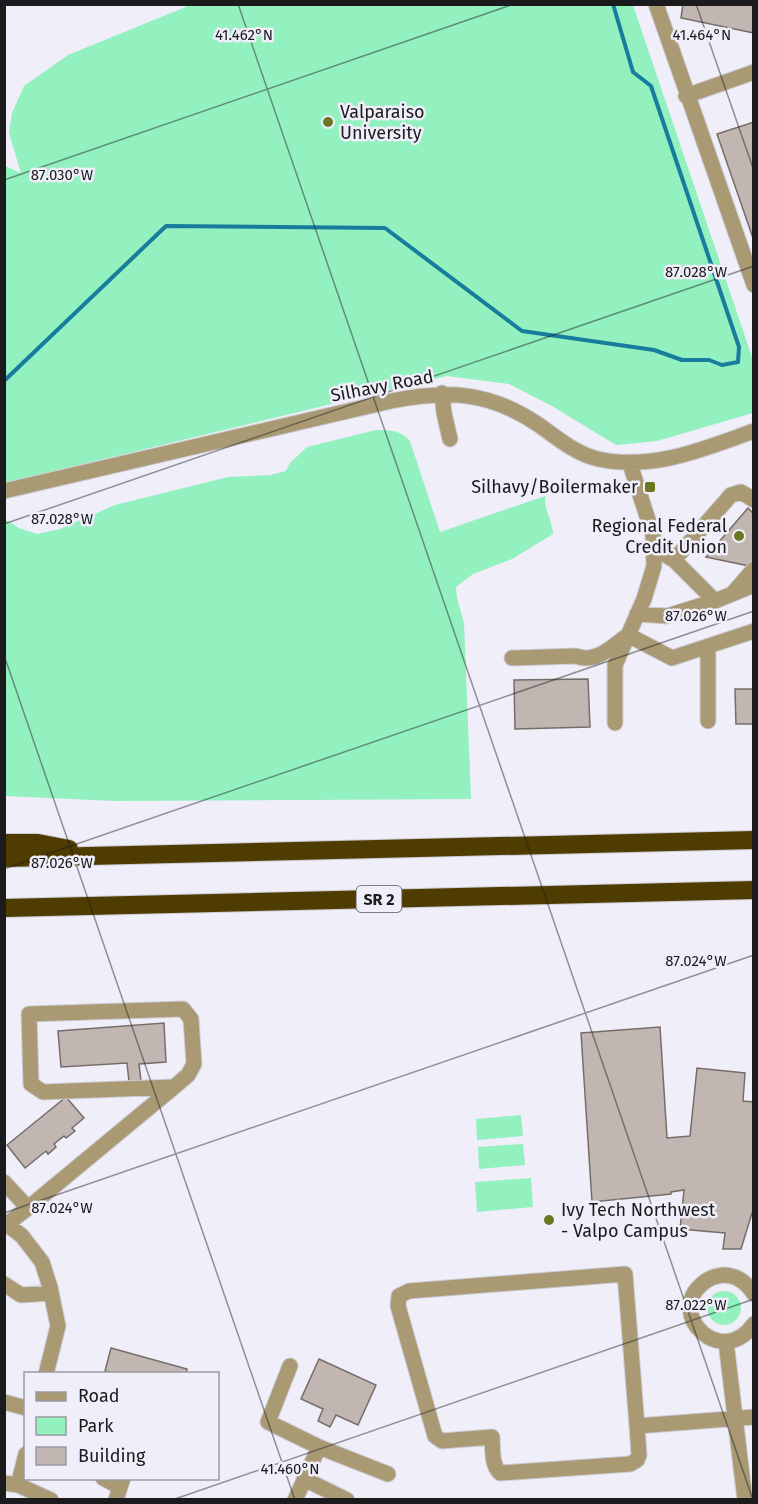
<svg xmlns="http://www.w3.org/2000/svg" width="758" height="1504" font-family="'Fira Sans',sans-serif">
<rect width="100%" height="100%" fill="#efeef9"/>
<path fill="#93f0bf" d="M193,4L633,5L753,360V413L657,441L616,445L552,406L509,384L447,376L5,483V166L21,173L9,133L12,113L24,86L68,55Z
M376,430C390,430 401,430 410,441L440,532L545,496C544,510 552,520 553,534L512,559L473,574L456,587L457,598L464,623L471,799L114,801L5,796V521H8L19,528L37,534L60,529L115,505L228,477L270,475L286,471L290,463L307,447Z
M521,1115L523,1136L477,1140L476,1119Z
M523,1144L525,1165L479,1169L478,1147Z
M531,1178L533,1207L477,1212L475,1182Z
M707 1308a17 17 0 1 1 34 0a17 17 0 1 1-34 0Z"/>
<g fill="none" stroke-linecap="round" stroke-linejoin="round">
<path stroke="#187c9d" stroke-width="4" d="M4,381L166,226L385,228L522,331L654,350L682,360H709L722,365L738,362L739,347L651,86L633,72L613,4"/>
</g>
<path fill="#c1b6b1" stroke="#776d68" stroke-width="1.5" d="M683,4H754V33L681,18Z
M754,122V241L717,134Z
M748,508L754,514V567L706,557Z
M588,679L590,727L515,729L514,680Z
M735,689H754V724H736Z
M164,1023L166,1062L139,1064L141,1081L129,1082L127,1063L61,1067L58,1031Z
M660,1027L667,1138L690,1136L697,1068L745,1073L743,1101L754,1102V1213H752L741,1249H723L725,1233L680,1229L684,1190L671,1192V1194L592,1202L581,1033Z
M66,1097L84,1118L72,1128L75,1131L66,1138L64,1136L54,1144L56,1147L48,1154L46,1151L25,1168L7,1145Z
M111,1348L187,1369L186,1374H115L105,1371Z
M319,1359L376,1385L358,1425L336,1415L330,1427L318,1421L323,1409L301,1399Z"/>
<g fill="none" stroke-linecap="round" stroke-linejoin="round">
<g stroke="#cdccd6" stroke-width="17">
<path id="minor" d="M656,4L754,285
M686,96L754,72
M442,393L444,413L450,439
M4,491L391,401C448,390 489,391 539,425C557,438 576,454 598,459C653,471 703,449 754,431
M667,556L674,560L715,601
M674,560L731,495L741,492L754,500
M734,592L754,569
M637,614L667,616L715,601L754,585
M628,635L672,658L754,631
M708,646V721
M512,658L576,656C596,664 613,646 628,635
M615,723V665L644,599L654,566L653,535L630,464
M4,1182L28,1208
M4,1222L22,1236L42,1262L50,1287L58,1326L46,1374
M7,1224L28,1208L174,1087L188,1075L194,1064L191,1019L183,1009L29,1014L31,1084L43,1092L174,1087
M4,1284L21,1295L51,1293
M754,1294C747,1283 737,1275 723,1275C715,1276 708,1278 702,1284C666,1314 721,1370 754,1324
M726,1342L745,1500
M290,1366L268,1422L319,1447L295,1500
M4,1402L26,1408
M637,1426L625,1274L409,1291L399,1296L398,1306L435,1436L442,1441L492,1437C493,1449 491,1464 500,1473L630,1464L637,1460L639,1455L637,1426L754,1417
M319,1447L388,1474
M103,1478L120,1487
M304,1479L347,1500
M4,1483L18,1485L51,1500
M18,1485L26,1454
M116,1500L123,1478"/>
</g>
<g stroke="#cdccd6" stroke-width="20">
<path id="highway" d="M4,843H38L69,849
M4,858L754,840
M4,908L754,890"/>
</g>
<use href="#minor" stroke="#a99a73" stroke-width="15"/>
<use href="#highway" stroke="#4f3c00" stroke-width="18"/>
</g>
<path fill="none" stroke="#1b1b1e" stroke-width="1.5" stroke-opacity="0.45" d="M238,4L753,1500M696,4L754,171M4,180L514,4M4,524L754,266M4,655L295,1500M4,869L754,611M4,1213L754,955M172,1500L754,1299"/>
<g fill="#6b7621" stroke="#efeef9" stroke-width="2">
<circle cx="328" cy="122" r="6"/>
<rect x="644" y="481" width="12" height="12" rx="3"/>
<circle cx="739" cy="536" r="6"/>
<circle cx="549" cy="1220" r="6"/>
</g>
<g text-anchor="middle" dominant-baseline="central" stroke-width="5" stroke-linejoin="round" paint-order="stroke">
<rect fill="#efeef9" stroke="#5b5a60" stroke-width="1.5" x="356.5" y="886" width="45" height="26" rx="4.5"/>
<g font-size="16" font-weight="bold" fill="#1b1b1e">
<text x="379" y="899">SR 2</text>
</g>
<g font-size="18" fill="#1b1b1e" stroke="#efeef9" text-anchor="start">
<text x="340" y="112">Valparaiso<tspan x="340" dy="21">University</tspan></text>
<text x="638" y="487" text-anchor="end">Silhavy/Boilermaker</text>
<text x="727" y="526" text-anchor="end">Regional Federal<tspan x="727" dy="21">Credit Union</tspan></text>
<text x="561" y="1210">Ivy Tech Northwest<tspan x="561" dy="21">- Valpo Campus</tspan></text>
</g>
<g font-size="18" fill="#1b1b1e" stroke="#efeef9">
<text transform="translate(382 386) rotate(-11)">Silhavy Road</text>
</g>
</g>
<g font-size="15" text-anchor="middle" fill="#1b1b1e" stroke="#efeef9" stroke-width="5" stroke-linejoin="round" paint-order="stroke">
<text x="244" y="40">41.462°N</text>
<text x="702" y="40">41.464°N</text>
<text x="62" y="180">87.030°W</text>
<text x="696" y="277">87.028°W</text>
<text x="62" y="524">87.028°W</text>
<text x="696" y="621">87.026°W</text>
<text x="62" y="868">87.026°W</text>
<text x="696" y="966">87.024°W</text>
<text x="62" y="1213">87.024°W</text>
<text x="696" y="1310">87.022°W</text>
<text x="290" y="1474">41.460°N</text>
</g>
<rect width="758" height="1504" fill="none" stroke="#1b1b1e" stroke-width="12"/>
<rect x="24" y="1372" width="195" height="108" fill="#efeef9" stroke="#9a9aa1" stroke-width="1.5"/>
<rect x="36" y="1392" width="30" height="9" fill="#a99a73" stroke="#9a9aa1" stroke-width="1.5"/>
<text x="78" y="1402" font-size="18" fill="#1b1b1e">Road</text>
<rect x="36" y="1417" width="30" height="18" fill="#93f0bf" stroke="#9a9aa1" stroke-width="1.5"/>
<text x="78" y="1432" font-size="18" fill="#1b1b1e">Park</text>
<rect x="36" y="1447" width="30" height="18" fill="#c1b6b1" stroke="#9a9aa1" stroke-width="1.5"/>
<text x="78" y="1462" font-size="18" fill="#1b1b1e">Building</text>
</svg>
